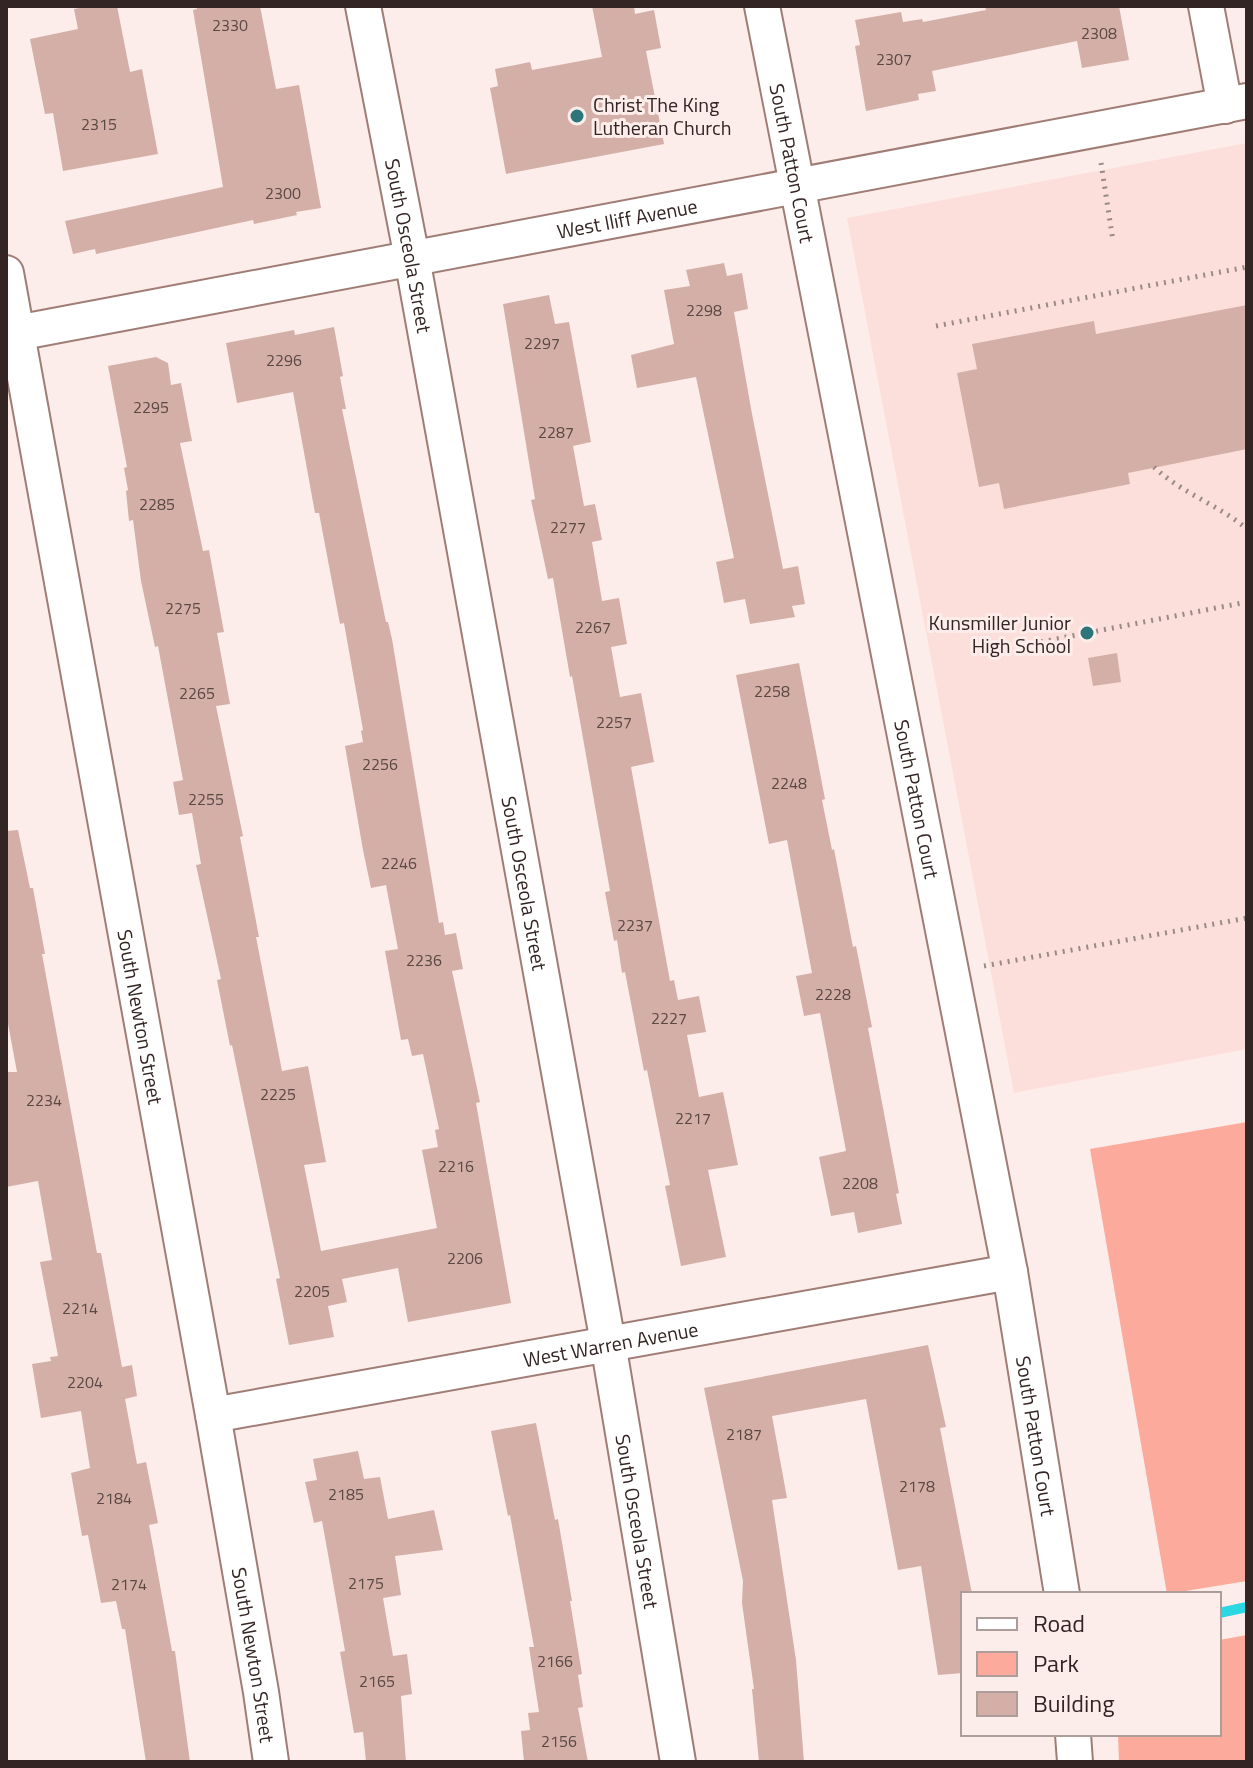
<svg xmlns="http://www.w3.org/2000/svg" width="1253" height="1768" font-family="'Titillium Web',sans-serif">
<rect width="100%" height="100%" fill="#fdedea"/>
<path fill="#fcdfda" d="M1247,143V1049L1014,1093L847,218Z"/>
<path fill="#fcaa9b" d="M1247,1122V1581L1167,1594L1090,1149Z
M1247,1635V1762H1119L1118,1734H1219V1640Z"/>
<g fill="none" stroke-linecap="round" stroke-linejoin="round">
<path stroke="#2bd7e3" stroke-width="10" d="M1219,1613L1247,1607"/>
</g>
<path fill="#d3afa8" d="M90,6H117L130,72L142,69L158,154L63,171L53,113L45,114L30,39L78,29L74,9Z
M196,6H260L276,89L299,85L321,208L296,212L297,215L254,224L253,220L96,254L95,249L73,254L65,221L223,187L193,10L197,9Z
M592,6H634L635,14L654,10L661,48L646,51L664,144L506,174L490,88L498,86L495,69L530,62L532,70L602,57Z
M985,6H1119L1129,60L1082,68L1077,41L932,71L936,91L918,94L919,100L866,111L855,46L860,45L855,20L901,12L903,22L922,19L923,22L986,10Z
M724,263L727,276L742,273L748,309L734,312L752,414L783,569L798,566L805,604L792,606L795,617L750,624L745,599L724,603L716,562L734,558L696,377L637,388L631,355L674,344L664,290L690,286L686,270Z
M549,295L555,324L569,322L591,442L573,446L584,506L595,504L602,540L592,542L602,601L619,598L627,644L611,647L620,697L641,693L654,762L631,767L670,981L674,980L678,1000L699,996L706,1032L687,1035L699,1097L723,1092L738,1165L708,1170L726,1257L681,1266L665,1186L670,1185L647,1070L644,1071L625,972L622,973L617,940L614,941L605,892L610,891L572,676L570,677L553,578L548,579L531,500L535,499L503,304Z
M1247,305V449L1128,473L1130,484L1004,509L999,483L979,487L957,373L977,369L972,344L1094,321L1096,334Z
M334,327L343,376L340,377L346,409H342L386,622H388L392,639L439,923L443,922L445,935L456,933L463,969L452,971L480,1102L476,1103L511,1303L408,1322L398,1268L342,1279L347,1302L328,1306L334,1337L289,1345L276,1279L280,1278L232,1045L230,1046L217,980L221,979L196,865L201,864L192,813L179,815L173,782L183,780L158,646L155,647L141,581L133,520L129,521L126,491L128,490L124,468L127,467L108,366L156,357L168,363L171,385L181,383L192,441L180,443L203,551L209,550L224,632L217,633L230,704L216,706L243,836L240,837L259,937H256L282,1071L308,1066L326,1162L304,1165L321,1251L437,1228L422,1150L438,1147L435,1130L439,1129L423,1054L412,1056L408,1039L401,1040L385,951L398,949L386,885L371,888L363,850L345,746L363,742L361,731L363,730L344,623L340,624L319,513H315L293,392L237,403L226,343L294,330L295,335Z
M1117,653L1121,682L1093,686L1088,658Z
M799,663L825,799L822,800L832,850L834,849L853,947L856,946L872,1027L868,1028L899,1193L896,1194L902,1224L858,1233L854,1212L831,1216L819,1157L846,1151L820,1013L804,1016L796,976L812,973L787,840L769,844L736,675Z
M18,830L30,888H33L45,954H42L97,1253H101L122,1367L132,1365L137,1396L125,1399L137,1464L146,1462L158,1523L149,1525L172,1651H175L190,1762H146L125,1629H122L116,1601L101,1603L88,1535L82,1536L71,1473L90,1468L81,1411L41,1418L32,1364L51,1361L50,1357L58,1356L40,1262L52,1260L38,1181L6,1187V1072H17L6,1013V831Z
M928,1345L946,1427L940,1428L972,1594H963V1673L938,1675L921,1566L898,1570L866,1399L772,1416L787,1498L772,1500L796,1660L804,1762H759L752,1689H754L742,1603L743,1581L704,1388Z
M536,1423L555,1520L558,1519L572,1601H570L582,1674L578,1675L583,1707L578,1708L588,1762H524L521,1731L530,1730L528,1713L539,1712L529,1647H534L510,1515L508,1516L491,1431Z
M358,1451L364,1479L380,1477L388,1519L434,1510L443,1550L395,1556L401,1595L383,1598L393,1656L407,1654L412,1694L401,1696L406,1762H366L363,1732L354,1733L340,1652L345,1651L331,1571L322,1521L314,1523L305,1482L317,1480L313,1459Z"/>
<g fill="none" stroke-linecap="round" stroke-linejoin="round">
<g stroke="#9f7d76" stroke-width="38">
<g id="minor">
<path id="s1" d="M363,6L412,258L608,1343L678,1762"/>
<path id="s2" d="M762,6L1010,1272L1062,1594"/>
<path d="M1206,6L1225,106"/>
<path id="s3" d="M6,273L213,1415L261,1692L271,1762"/>
<path id="s4" d="M6,335L1247,101"/>
<path id="s5" d="M213,1415L1010,1272"/>
<path d="M1073,1734L1075,1762"/>
</g>
</g>
<path stroke="#998a88" stroke-width="5" stroke-dasharray="2 6" stroke-linecap="butt" d="M1101,163L1113,241
M936,326L1247,267
M1154,467C1181,493 1219,505 1247,529
M994,651L1247,602
M984,966L1247,918"/>
<use href="#minor" stroke="#fff" stroke-width="34"/>
</g>
<g fill="#2c767b" stroke="#fdedea" stroke-width="3">
<circle cx="577" cy="116" r="8"/>
<circle cx="1087" cy="633" r="8"/>
</g>
<g text-anchor="middle" dominant-baseline="central" stroke-width="6" stroke-linejoin="round" paint-order="stroke">
<g font-size="16" fill="#5b4844">
<text x="230" y="25">2330</text>
<text x="1099" y="33">2308</text>
<text x="894" y="59">2307</text>
<text x="99" y="124">2315</text>
<text x="283" y="193">2300</text>
<text x="704" y="310">2298</text>
<text x="542" y="343">2297</text>
<text x="284" y="360">2296</text>
<text x="151" y="407">2295</text>
<text x="556" y="432">2287</text>
<text x="157" y="504">2285</text>
<text x="568" y="527">2277</text>
<text x="183" y="608">2275</text>
<text x="593" y="627">2267</text>
<text x="772" y="691">2258</text>
<text x="197" y="693">2265</text>
<text x="614" y="722">2257</text>
<text x="380" y="764">2256</text>
<text x="789" y="783">2248</text>
<text x="206" y="799">2255</text>
<text x="399" y="863">2246</text>
<text x="635" y="925">2237</text>
<text x="424" y="960">2236</text>
<text x="833" y="994">2228</text>
<text x="669" y="1018">2227</text>
<text x="278" y="1094">2225</text>
<text x="44" y="1100">2234</text>
<text x="693" y="1118">2217</text>
<text x="456" y="1166">2216</text>
<text x="860" y="1183">2208</text>
<text x="465" y="1258">2206</text>
<text x="312" y="1291">2205</text>
<text x="80" y="1308">2214</text>
<text x="85" y="1382">2204</text>
<text x="744" y="1434">2187</text>
<text x="917" y="1486">2178</text>
<text x="346" y="1494">2185</text>
<text x="114" y="1498">2184</text>
<text x="366" y="1583">2175</text>
<text x="129" y="1584">2174</text>
<text x="555" y="1661">2166</text>
<text x="377" y="1681">2165</text>
<text x="559" y="1741">2156</text>
</g>
<g font-size="20" fill="#332523" stroke="#fdedea" text-anchor="start">
<text x="593" y="104">Christ The King<tspan x="593" dy="23">Lutheran Church</tspan></text>
<text x="1071" y="622" text-anchor="end">Kunsmiller Junior<tspan x="1071" dy="23">High School</tspan></text>
</g>
<g font-size="20" fill="#332523" stroke="#fdedea">
<text stroke="none"><textPath href="#s2" startOffset="160">South Patton Court</textPath></text>
<text stroke="none"><textPath href="#s4" startOffset="632">West Iliff Avenue</textPath></text>
<text stroke="none"><textPath href="#s1" startOffset="244">South Osceola Street</textPath></text>
<text stroke="none"><textPath href="#s2" startOffset="808">South Patton Court</textPath></text>
<text stroke="none"><textPath href="#s1" startOffset="892">South Osceola Street</textPath></text>
<text stroke="none"><textPath href="#s3" startOffset="756">South Newton Street</textPath></text>
<text stroke="none"><textPath href="#s5" startOffset="404">West Warren Avenue</textPath></text>
<text stroke="none"><textPath href="#s2" startOffset="1456">South Patton Court</textPath></text>
<text stroke="none"><textPath href="#s1" startOffset="1540">South Osceola Street</textPath></text>
<text stroke="none"><textPath href="#s3" startOffset="1404">South Newton Street</textPath></text>
</g>
</g>
<rect width="1253" height="1768" fill="none" stroke="#332523" stroke-width="16"/>
<rect x="961" y="1592" width="260" height="144" fill="#fdedea" stroke="#ac9d9a" stroke-width="2"/>
<rect x="977" y="1618" width="40" height="12" fill="#ffffff" stroke="#ac9d9a" stroke-width="2"/>
<text x="1033" y="1632" font-size="24" fill="#332523">Road</text>
<rect x="977" y="1652" width="40" height="24" fill="#fcaa9b" stroke="#ac9d9a" stroke-width="2"/>
<text x="1033" y="1672" font-size="24" fill="#332523">Park</text>
<rect x="977" y="1692" width="40" height="24" fill="#d3afa8" stroke="#ac9d9a" stroke-width="2"/>
<text x="1033" y="1712" font-size="24" fill="#332523">Building</text>
</svg>
